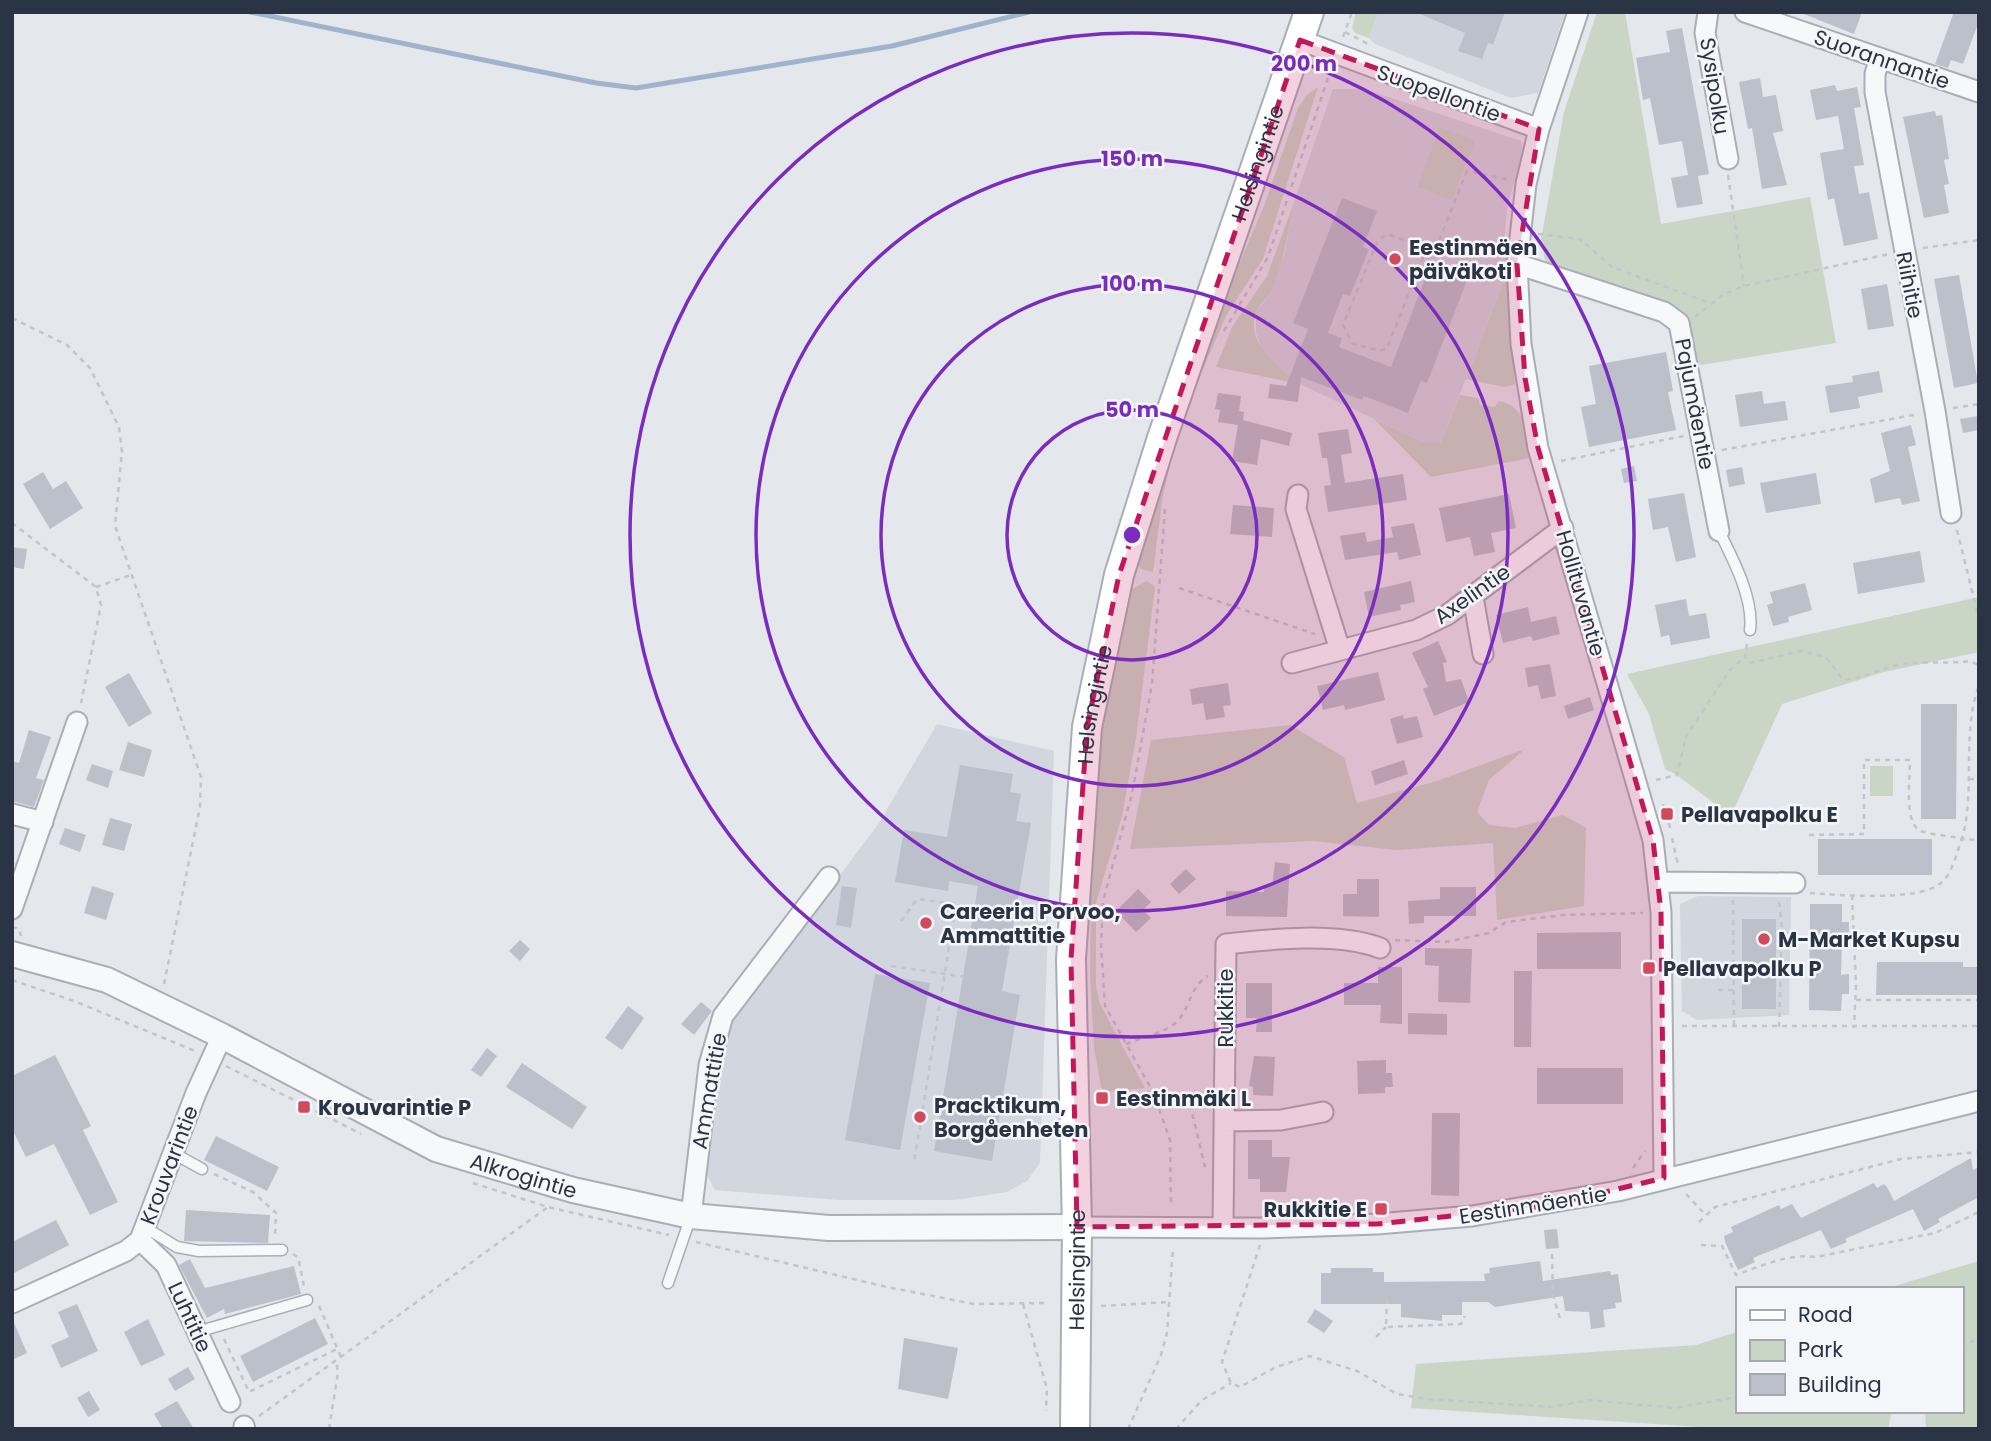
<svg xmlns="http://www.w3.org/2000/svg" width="1991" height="1441" font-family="Poppins,sans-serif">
<rect width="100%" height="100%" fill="#e4e7ec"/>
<path fill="#d2d6de" d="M1378,12H1565L1538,93L1511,98L1375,44L1369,38Z
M1333,89H1364L1521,141L1523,152L1507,207L1504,243L1509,266L1441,443L1419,440L1300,384L1264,355L1256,333V312L1271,292L1285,253L1293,205Z
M937,724L1054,751L1040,1163L1027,1181L1007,1192L955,1200H839L715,1190L702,1166L716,1064L729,1023L879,823Z
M1698,896L1791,897L1789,1015L1697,1020L1682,1011L1680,904Z"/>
<path fill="#c9d6c5" d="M1356,12H1378L1369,38L1355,33L1352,28Z
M1597,12H1625L1661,224L1810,197L1836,343L1701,365C1690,355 1696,332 1683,316C1668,297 1577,274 1550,265L1545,260L1541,240L1564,112Z
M1318,87L1263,259L1227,314L1202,371L1217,316L1264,206L1298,108L1307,95Z
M1440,127L1475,141L1452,200L1417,187Z
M1293,205C1288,234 1284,262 1272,289C1269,297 1260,303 1257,311C1243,343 1280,367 1300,384L1216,367L1232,327L1267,276Z
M1509,266L1515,384L1505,387L1466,379Z
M1460,395L1478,398L1480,405L1495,407L1498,401C1527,405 1526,433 1530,458L1431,477L1374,419L1419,440L1441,443Z
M1174,449L1163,494L1153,572L1141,569L1137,562Z
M1147,581L1155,587L1136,738L1122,816L1096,903V986L1100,1004L1145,1088L1105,1092L1101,1087L1094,1047L1090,976L1092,818L1102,731L1132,589Z
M1979,597V652L1884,672L1782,704L1731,816L1677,775L1665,769L1649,714L1627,674Z
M1290,725L1344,757L1357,803L1437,781L1525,749L1489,780L1477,812L1489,825L1515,828L1563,815L1586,828L1584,906L1497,920L1493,843L1397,850L1313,841L1130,849L1151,740Z
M1870,766H1893V796H1870Z
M1979,1261V1429H1926L1925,1411H1961V1289H1884Z
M1737,1332V1411H1904L1891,1414L1888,1429H1731L1411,1408L1416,1364L1696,1345Z"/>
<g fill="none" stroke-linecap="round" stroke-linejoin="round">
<path stroke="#9fb4cc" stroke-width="5" d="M250,12L596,83L636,88L892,46L1029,12"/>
</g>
<path fill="#bbc0ca" d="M1415,12H1505L1493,45L1488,43L1482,59L1458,51L1465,33Z
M1799,12H1862L1854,34Z
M1954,12H1979V21L1963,64L1951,60L1948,68L1935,64Z
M1682,28L1709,174L1698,176L1703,204L1677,208L1671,178L1688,175L1682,141L1659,145L1650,98L1643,100L1636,58L1670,52L1666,31Z
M1760,78L1763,97L1776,95L1783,131L1773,133L1787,185L1762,189L1752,128L1748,129L1739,82Z
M1835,85L1837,91L1857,87L1861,107L1854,108L1864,165L1854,166L1859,194L1869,192L1878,239L1844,246L1834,198L1828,200L1820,153L1844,149L1838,116L1816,120L1810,90Z
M1935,111L1936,116L1942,115L1949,159L1944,160L1949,184L1944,185L1949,213L1924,218L1903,117Z
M1342,198L1377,211L1363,247L1369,249L1350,296L1343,294L1328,333L1342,338L1339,347L1391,367L1431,263L1468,278L1427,383L1421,381L1408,413L1364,396L1362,400L1301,377L1298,402L1268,398L1270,384L1286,386L1308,329L1293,323Z
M1959,275L1978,383L1954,388L1934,279Z
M1887,284L1894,326L1868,330L1861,289Z
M1666,352L1673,391L1668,392L1676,430L1589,447L1581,407L1596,404L1589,366Z
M1879,371L1883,392L1858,397L1860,408L1830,413L1825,386L1853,382L1852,376Z
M1762,391L1764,404L1785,401L1788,420L1740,427L1735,395Z
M1218,393L1241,396L1239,411L1244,412L1243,420L1292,433L1289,446L1261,439L1257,465L1232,461L1238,425L1218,422L1220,410L1215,409Z
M1979,416V430L1963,433L1960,419Z
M1911,425L1916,445L1908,447L1920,501L1902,505L1900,498L1875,503L1870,479L1890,471L1881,433Z
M1348,429L1352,453L1341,455L1345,483L1403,474L1407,500L1328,512L1324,486L1331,485L1327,458H1322L1318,433Z
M1634,466L1637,481L1624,483L1621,469Z
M1742,467L1745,484L1729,487L1726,470Z
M43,472L53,489L66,481L83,508L50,529L23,484Z
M1816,473L1821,504L1766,513L1760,483Z
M1684,493L1696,557L1676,562L1668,527L1653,530L1648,499Z
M1509,494L1516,528L1491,533L1495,552L1474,556L1470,537L1446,542L1439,508Z
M1233,505L1274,508L1272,537L1230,534Z
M1414,523L1421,555L1399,560L1397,552L1345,560L1340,536L1365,532L1367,542L1393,537L1391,527Z
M12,547L27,549L24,569L12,567Z
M1920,551L1925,582L1858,594L1853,563Z
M1411,581L1415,602L1400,605L1401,610L1369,617L1364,592Z
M1805,583L1812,610L1788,617L1789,622L1773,626L1767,605L1773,603L1770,592Z
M1686,599L1689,616L1706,613L1710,638L1671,645L1669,635L1661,637L1655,605Z
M1528,607L1531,622L1556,616L1560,634L1533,641L1531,636L1503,643L1496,615Z
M1438,641L1447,662L1443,663L1446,682L1461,679L1469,702L1434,716L1423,689L1428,687L1412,653Z
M1550,664L1556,696L1541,699L1538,685L1528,687L1525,668Z
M1378,672L1385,700L1345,710L1344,705L1323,710L1317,686Z
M129,673L152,713L129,727L105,687Z
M1228,683L1231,705L1223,706L1225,717L1206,720L1203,703L1192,705L1190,689Z
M1590,697L1594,710L1568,719L1564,706Z
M1921,704H1957L1956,819H1921Z
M1403,715L1404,719L1417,716L1423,737L1397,744L1390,719Z
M29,730L51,737L36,778L44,780L34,807L12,801V761L19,763Z
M128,742L152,750L144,777L119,770Z
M1404,760L1408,774L1375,785L1371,771Z
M92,764L113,771L108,788L86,780Z
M960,765L1013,774L1010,792L1021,794L1016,821L1031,823L1002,991L1020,995L992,1161L934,1151L978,886L949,881L948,891L895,882L904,830L947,837Z
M110,818L132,824L124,851L102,845Z
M65,828L86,835L80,852L59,844Z
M1818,839H1932V875H1818Z
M1275,862L1290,864L1287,917L1226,916V891L1264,892V886H1272Z
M1186,869L1196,879L1179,894L1170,884Z
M1357,879H1379V917L1343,916V894H1357Z
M92,886L114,893L106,920L84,913Z
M842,886L857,888L851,928L836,925Z
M1440,887H1476V916H1424V923L1409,924L1408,901L1440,899Z
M1138,889L1151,902L1143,910L1151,918L1136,932L1116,911Z
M1810,904H1842V922H1849V942H1842L1841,975L1849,974V994H1842L1841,1011L1809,1010Z
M1742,919H1776V1009H1742Z
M1621,932V969H1537V933Z
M520,940L530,949L520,961L509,951Z
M1425,948L1472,949L1470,1003L1438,1002L1439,966L1425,965Z
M1877,962H1963V967H1979V995H1876Z
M1378,967H1402V1024L1380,1023L1381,1005H1344V983H1378Z
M1514,971H1532L1531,1047H1514Z
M875,974L930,983L900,1150L845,1140Z
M1246,983H1272V1032H1256L1257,1018H1246Z
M701,1002L712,1011L694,1035L681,1024Z
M628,1006L644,1018L622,1050L605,1038Z
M1408,1013L1447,1014V1035L1408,1034Z
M487,1048L497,1056L481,1077L471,1070Z
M55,1055L91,1126L83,1130L118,1202L90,1215L54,1144L26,1157L12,1129V1076Z
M1254,1056L1275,1057L1273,1096L1253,1095V1087L1249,1086Z
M1386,1060V1073H1392L1393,1087H1385V1093L1358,1094L1357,1061Z
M522,1063L587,1107L572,1129L506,1087Z
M1537,1068H1623V1104H1537Z
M1432,1113H1460L1459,1196L1431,1195Z
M216,1136L279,1167L267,1191L204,1160Z
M1248,1140H1272V1157H1290L1286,1192H1260V1179H1248Z
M1971,1158L1973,1170L1979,1167V1197L1938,1219L1940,1222L1924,1231L1913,1209L1845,1239L1847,1242L1831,1249L1821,1230L1753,1258L1755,1262L1738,1270L1725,1242L1724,1236L1733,1232L1731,1227L1779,1205L1781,1209L1792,1204L1801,1218L1874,1183L1877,1188L1884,1184L1887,1187L1894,1201Z
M186,1210L270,1215L268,1243L184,1241Z
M56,1220L69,1245L12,1274V1242Z
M1557,1229L1559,1248L1546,1249L1544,1230Z
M190,1259L205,1288L294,1266L301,1294L225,1314L224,1309L207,1318L179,1265Z
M1540,1261L1543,1281L1610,1271L1611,1275L1618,1274L1622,1302L1615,1303L1616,1308L1603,1310L1605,1327L1591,1329L1589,1312L1565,1311L1563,1296L1495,1307L1488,1302H1462V1315H1442V1321L1401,1317V1304H1321V1273H1331V1268H1373V1272H1384V1282L1485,1281L1484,1274L1490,1273L1489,1268Z
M77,1304L98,1351L61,1368L51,1345L69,1337L58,1312Z
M1315,1309L1333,1321L1324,1333L1307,1322Z
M12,1318L27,1353L12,1360Z
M315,1318L328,1344L253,1382L240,1356Z
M148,1319L165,1355L141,1366L124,1332Z
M904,1338L958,1348L948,1399L898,1389Z
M188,1367L195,1379L175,1391L168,1379Z
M89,1391L100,1410L88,1417L77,1398Z
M177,1401L194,1429H163L154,1414Z"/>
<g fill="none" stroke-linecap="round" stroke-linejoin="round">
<g stroke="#a9aeb7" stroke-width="13">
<path id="service" d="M1719,531C1733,559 1754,599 1750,630
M173,1153L202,1169
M146,1228L177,1247L199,1251L282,1250
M668,1283L691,1216
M197,1332L307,1300"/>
</g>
<g stroke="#a9aeb7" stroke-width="23">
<path id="minor" d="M1578,12L1539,129L1526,184L1517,264L1521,344L1538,448L1653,840L1661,912L1664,1178
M1708,12L1705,33L1728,159
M1745,12L1979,92
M1300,40L1539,129
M1880,58L1875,74V92L1935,411L1951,513
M1517,264L1664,312L1679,323L1719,531
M1298,495L1296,509L1340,650
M1473,597L1483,654
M1292,663L1416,630L1447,615L1563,528
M12,814L43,822
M1659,882L1795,883
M12,909L77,722
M1225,1121L1281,1120L1323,1112
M691,1216L709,1065L723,1016L829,877
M1077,1227L1261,1228L1377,1224L1472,1216L1618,1191L1979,1101
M1223,1227L1226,944C1271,939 1338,932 1380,948
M140,1240L166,1265L230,1402
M12,1303L126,1251L140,1240L196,1093L222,1036
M244,1426L245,1429"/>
</g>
<g stroke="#a9aeb7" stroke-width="28">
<g id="tertiary">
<path id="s1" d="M12,954L107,980L222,1036L436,1149L573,1190L691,1216L829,1228L1077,1227"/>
</g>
</g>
<g stroke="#a9aeb7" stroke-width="32">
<g id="secondary">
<path id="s2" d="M1075,1429L1077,1227L1071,959L1087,727L1119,575L1162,438L1309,12"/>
</g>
</g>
<path stroke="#c2c5cb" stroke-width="2.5" stroke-dasharray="5 5" stroke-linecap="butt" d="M1345,32L1370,45
M1343,37L1352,12
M1728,175L1744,286
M1538,234L1580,239L1612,267L1710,303
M1427,248L1387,348L1380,351L1352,343L1343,325L1378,240L1387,234L1431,249L1435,251L1467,171L1510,180
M1923,248L1979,240
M1695,317L1724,294L1744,286L1889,254
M12,318L67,345L90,368L119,427L122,451L115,526L201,777L200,807L164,984
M1224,331L1268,257L1331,69
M1953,408L1979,404
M1722,450L1919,414
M1561,461L1684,436
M1165,509L1152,684L1132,794L1103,901L1101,945L1105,1006L1153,1092L1170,1140L1171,1205
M12,523L96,587L101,605L81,703
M1957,530L1979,619
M96,587L131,575
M1179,588L1315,634
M1747,644L1745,657L1750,663L1801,651L1826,657L1843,680C1866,677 1881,668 1903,664C1925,661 1948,664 1971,661L1979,666
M1969,779H1979
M1656,780L1677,775L1686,736L1730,670L1745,657
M1663,804L1671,831
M1809,835L1864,834V760H1910C1910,776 1904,821 1919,830C1927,835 1950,835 1962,839C1976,789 1961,735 1979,685
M1672,838L1678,865
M1810,893C1840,895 1918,902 1941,883C1953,873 1956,853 1962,839L1979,840
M1852,895L1856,985L1854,1028
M1733,900L1734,1027
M901,921L917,899L956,904L914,1163
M12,927L19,929L21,936
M1395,940L1446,942L1489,933L1506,922L1563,915L1643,913
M891,966L966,977
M12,980L74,1001L195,1051
M1718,990H1733
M1856,1000H1979
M1682,1026H1979
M1779,1027L1782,927L1779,901
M1126,1044C1140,1038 1160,1034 1173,1025C1190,1013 1189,986 1208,976
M226,1066L361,1134
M1095,1098L1153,1092L1180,1094L1190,1104L1205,1167
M1633,1168L1645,1151
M214,1174L253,1192L276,1213L275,1236
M473,1183L548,1207L669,1235
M1686,1194L1703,1212
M1699,1222L1715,1207L1901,1159L1979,1152
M696,1242L887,1287L974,1304L1046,1303
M1260,1245L1222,1362L1231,1383L1240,1387L1276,1367L1310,1356L1357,1371L1397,1394L1427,1399L1552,1407L1589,1400L1675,1408L1737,1397
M1701,1245L1722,1246L1736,1275C1761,1266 1789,1253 1816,1257L1935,1233L1979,1212
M293,1254L298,1257L304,1286
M1552,1254L1553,1295L1561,1322
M1387,1299L1386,1327L1461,1324L1465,1316
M1023,1304L1047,1389L1046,1411
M319,1306L341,1357
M1101,1306L1169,1302
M1376,1337L1386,1327
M224,1339L249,1392L337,1349
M1961,1347L1979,1338
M259,1416L548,1207
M329,1429L338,1372L336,1361
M1128,1429L1161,1355L1167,1333L1173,1248
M1176,1429L1202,1400L1231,1383"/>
<use href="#service" stroke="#f7f8fa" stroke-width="10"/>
<use href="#minor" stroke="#f7f8fa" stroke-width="19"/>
<use href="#tertiary" stroke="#f7f8fa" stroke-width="24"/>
<use href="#secondary" stroke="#fff" stroke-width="28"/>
</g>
<path fill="#c2185b" fill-opacity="0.2" stroke="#c2185b" stroke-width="5" stroke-dasharray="14 9" stroke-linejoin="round" d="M1300,40L1539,129L1517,264L1525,378L1538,448L1653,840L1661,912L1664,1178L1546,1206L1377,1224L1077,1227L1071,959L1087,727L1119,575Z"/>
<g fill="none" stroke="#7b2cbf" stroke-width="3.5">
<circle cx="1132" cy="535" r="125"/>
<circle cx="1132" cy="535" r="251"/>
<circle cx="1132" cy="535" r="376"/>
<circle cx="1132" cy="535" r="502"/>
</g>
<g fill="#d1495b" stroke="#f4f6f9" stroke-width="2.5">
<circle cx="1395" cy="259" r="7"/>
<rect x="1660" y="807" width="14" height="14" rx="3.5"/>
<circle cx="926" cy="923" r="7"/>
<circle cx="1764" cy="939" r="7"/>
<rect x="1642" y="961" width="14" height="14" rx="3.5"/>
<rect x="1095" y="1091" width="14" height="14" rx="3.5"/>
<rect x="297" y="1100" width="14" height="14" rx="3.5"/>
<circle cx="920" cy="1117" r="7"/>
<rect x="1374" y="1202" width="14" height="14" rx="3.5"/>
</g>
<g text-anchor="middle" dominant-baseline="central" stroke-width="5" stroke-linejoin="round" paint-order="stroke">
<g font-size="21" fill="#2b3445" stroke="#f4f6f9">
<text transform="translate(1882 59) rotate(19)">Suorannantie</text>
<text transform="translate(1715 86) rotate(81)">Sysipolku</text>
<text transform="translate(1439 93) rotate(20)">Suopellontie</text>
<text stroke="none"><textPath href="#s2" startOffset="1293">Helsingintie</textPath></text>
<text transform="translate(1910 285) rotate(79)">Riihitie</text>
<text transform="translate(1695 404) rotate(79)">Pajumäentie</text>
<text transform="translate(1581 593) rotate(74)">Hollituvantie</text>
<text transform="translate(1472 594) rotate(-35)">Axelintie</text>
<text stroke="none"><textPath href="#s2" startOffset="726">Helsingintie</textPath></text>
<text transform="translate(1225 1008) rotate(-90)">Rukkitie</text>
<text transform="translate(709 1091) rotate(-80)">Ammattitie</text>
<text transform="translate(169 1165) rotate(-69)">Krouvarintie</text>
<text stroke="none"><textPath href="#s1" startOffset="560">Alkrogintie</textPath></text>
<text transform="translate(1533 1205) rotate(-9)">Eestinmäentie</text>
<text stroke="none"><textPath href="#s2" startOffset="159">Helsingintie</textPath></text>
<text transform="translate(190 1317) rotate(65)">Luhtitie</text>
</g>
<g font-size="21" font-weight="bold" fill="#2b3445" stroke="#f4f6f9" text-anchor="start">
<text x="1409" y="247">Eestinmäen<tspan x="1409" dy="24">päiväkoti</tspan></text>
<text x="1681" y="814">Pellavapolku E</text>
<text x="940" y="911">Careeria Porvoo,<tspan x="940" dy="24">Ammattitie</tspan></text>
<text x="1778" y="939">M-Market Kupsu</text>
<text x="1663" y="968">Pellavapolku P</text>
<text x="1116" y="1098">Eestinmäki L</text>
<text x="934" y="1105">Pracktikum,<tspan x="934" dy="24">Borgåenheten</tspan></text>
<text x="318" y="1107">Krouvarintie P</text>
<text x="1367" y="1209" text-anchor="end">Rukkitie E</text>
</g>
</g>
<circle cx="1132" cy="535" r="10" fill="#7b2cbf" stroke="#f4f6f9" stroke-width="3.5"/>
<g font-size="21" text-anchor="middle" font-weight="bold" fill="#7b2cbf" stroke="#f4f6f9" stroke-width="5" stroke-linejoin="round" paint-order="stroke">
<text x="1304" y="71">200 m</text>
<text x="1132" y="166">150 m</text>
<text x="1132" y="291">100 m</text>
<text x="1132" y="417">50 m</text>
</g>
<rect width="1991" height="1441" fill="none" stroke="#2b3445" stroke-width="28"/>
<rect x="1736" y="1287" width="228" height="126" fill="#f4f6f9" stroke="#a4a8b1" stroke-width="2"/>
<rect x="1750" y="1310" width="35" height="10" fill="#ffffff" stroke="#a4a8b1" stroke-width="2"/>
<text x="1798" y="1322" font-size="21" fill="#2b3445">Road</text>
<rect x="1750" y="1340" width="35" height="21" fill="#c9d6c5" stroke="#a4a8b1" stroke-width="2"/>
<text x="1798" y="1357" font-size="21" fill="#2b3445">Park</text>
<rect x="1750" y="1374" width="35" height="21" fill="#bbc0ca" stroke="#a4a8b1" stroke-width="2"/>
<text x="1798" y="1392" font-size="21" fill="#2b3445">Building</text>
</svg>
